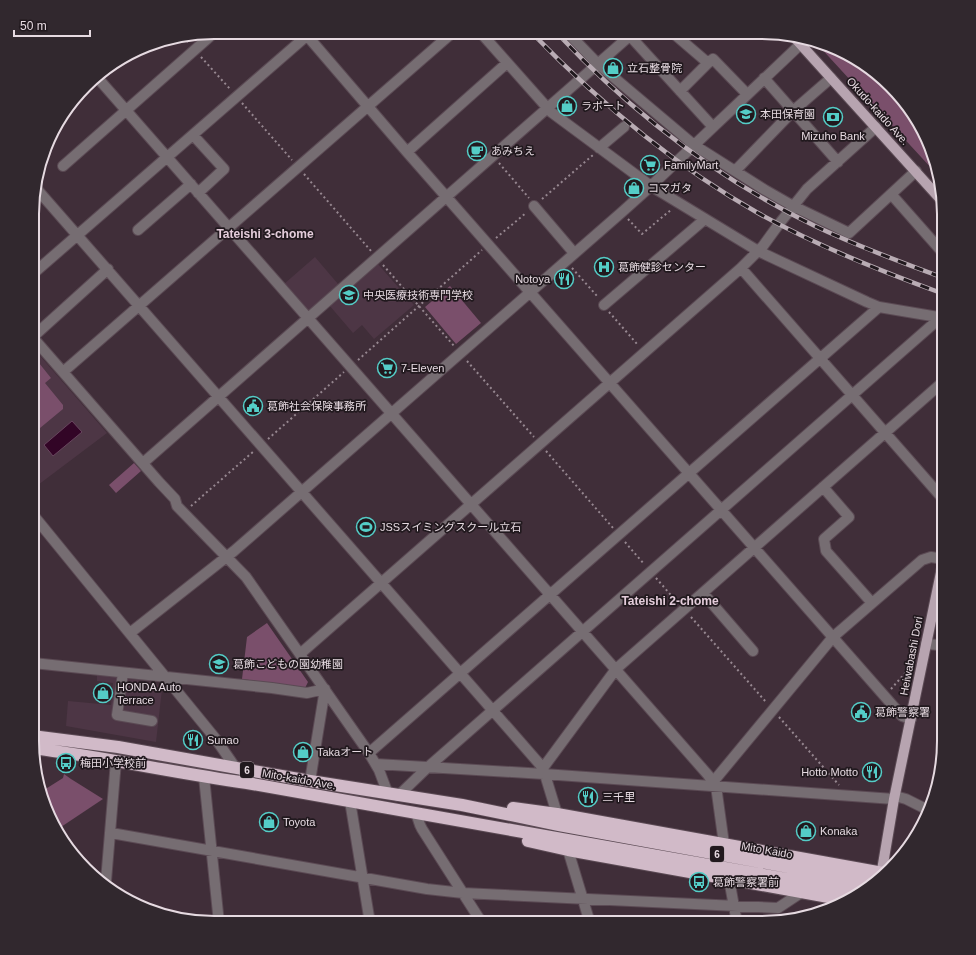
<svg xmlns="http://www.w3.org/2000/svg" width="976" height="955" font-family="Helvetica,'Noto Sans JP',sans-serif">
<rect width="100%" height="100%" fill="#402e39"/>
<path fill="#4d3645" d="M315,257L344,291L377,263L414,305L374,339L362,325L353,333L323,298L308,311L284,284Z
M35,350L107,433L34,488Z
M97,674L150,682L160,686L162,689L156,742L66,726L68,701L111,705L113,683L97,681Z"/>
<path fill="#7a4f6b" d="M818,45L853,56L906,103L930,145L936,169L933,170Z
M450,286L481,323L456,344L425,307Z
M35,358L51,378L45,383L63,405V409L34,433Z
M134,463L141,471L116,493L109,485Z
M267,623L308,682L305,688L242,679L247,637Z
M64,774L71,779L103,799L61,827L58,824H54L46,810L42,794L44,793V790L63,778Z"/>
<path fill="#320526" stroke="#68455e" d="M72,421L82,432L53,456L44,445Z"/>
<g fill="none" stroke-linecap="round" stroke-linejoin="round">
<g stroke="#5b4a54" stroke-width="12">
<path id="minor" d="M304,32L407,152L902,716L911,719
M481,33L551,112L651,186L758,251L867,302L879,307L944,318
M568,33L598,64L694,145L765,190L793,206L849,233L916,171
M673,33L708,63L713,59L747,94
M630,36L713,127
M96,76L708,775L716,786L724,844
M764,78L838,162
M680,91L708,63
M193,135L224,169L198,193
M599,148L624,127
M407,152L507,63
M63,166L215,32
M735,171L793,111L831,78
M35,187L543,768L557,814
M891,194L944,254
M534,206L574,253
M138,230L191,184
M741,268L944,500
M35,272L311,32
M604,305L705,219
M35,335L108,269
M35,340L159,482L175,499L177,506L246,577L369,753L379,770L388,794
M63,372L452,33
M143,463L633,33
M823,487L849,517L824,539L826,551L872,603
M34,516L215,738L235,767
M703,593L753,651
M130,633L234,551L622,212L651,186L805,40
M926,644L939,645L944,642
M300,654L741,268L763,246L779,224L807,189L876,127
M33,663L272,688L307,693L325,689L310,781
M123,673L117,715L152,721
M369,753L879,307
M376,764L544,774L894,799
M543,768L616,669L944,381
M204,777L219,923
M713,782L833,637L922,560L931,557L943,559
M398,796L427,768L940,318
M895,796L906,799L928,810
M350,801L370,923
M416,813L420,825L422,829L482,923
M111,833L427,889L463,893L778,908L802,892
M568,850L590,923
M729,879L737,923
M106,881L116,761"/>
</g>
<g stroke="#5b4a54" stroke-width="12">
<path id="major" d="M794,37L943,202
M881,876L894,799L944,558"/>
</g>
<g stroke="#5b4a54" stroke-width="14">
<path id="highway" d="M32,736L118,747L310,781L462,805L559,825L875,883
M32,748C104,757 175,773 247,783L860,892
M513,808L557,814L883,873
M528,841L568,850L845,900"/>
</g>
<path stroke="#968790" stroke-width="2" stroke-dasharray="2 3" stroke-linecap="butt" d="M183,37L189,43
M201,57L230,89
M242,103L292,160
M499,163L529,198
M304,174L371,251
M542,199L593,155
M628,219L642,234L672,209
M496,238L526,213
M383,265L454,346
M572,268L598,297
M609,312L638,345
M358,360L482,250
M467,361L534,437
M268,439L344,372
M546,451L613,528
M191,506L254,451
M625,542L644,564
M656,578L677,602
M691,617L766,702
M891,689L907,671L910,672
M779,717L839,785
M37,772L39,759"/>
<use href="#minor" stroke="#766d72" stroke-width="10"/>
<use href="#major" stroke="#b7a4b0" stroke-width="10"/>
<use href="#highway" stroke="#d1bac8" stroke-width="12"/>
<g stroke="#b9acb4" stroke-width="4.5">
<path id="rail" d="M532,33C599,102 673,165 758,213C817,246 880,271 944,294
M557,33C630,111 718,179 815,226C857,246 900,262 944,278"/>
</g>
<use href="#rail" stroke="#21191e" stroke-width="3" stroke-dasharray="9" stroke-linecap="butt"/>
</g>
<defs>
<g id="shop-ring" transform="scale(1)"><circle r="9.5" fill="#21191e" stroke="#54cdc7" stroke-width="1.5"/><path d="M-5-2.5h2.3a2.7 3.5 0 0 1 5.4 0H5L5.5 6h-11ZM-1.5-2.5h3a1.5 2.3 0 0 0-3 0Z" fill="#54cdc7"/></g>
<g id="school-ring" transform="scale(1)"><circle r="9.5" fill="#21191e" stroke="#54cdc7" stroke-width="1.5"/><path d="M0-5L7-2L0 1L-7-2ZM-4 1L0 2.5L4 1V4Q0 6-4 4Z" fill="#54cdc7"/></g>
<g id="bank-ring" transform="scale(1)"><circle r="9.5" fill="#21191e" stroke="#54cdc7" stroke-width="1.5"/><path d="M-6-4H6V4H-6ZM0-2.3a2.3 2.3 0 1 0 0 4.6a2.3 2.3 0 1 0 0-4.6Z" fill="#54cdc7"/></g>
<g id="cafe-ring" transform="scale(1)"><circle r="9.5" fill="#21191e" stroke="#54cdc7" stroke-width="1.5"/><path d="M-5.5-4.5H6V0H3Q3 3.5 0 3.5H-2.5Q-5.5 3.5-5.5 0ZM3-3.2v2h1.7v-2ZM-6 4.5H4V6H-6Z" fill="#54cdc7"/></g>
<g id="supermarket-ring" transform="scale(1)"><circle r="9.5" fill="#21191e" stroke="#54cdc7" stroke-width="1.5"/><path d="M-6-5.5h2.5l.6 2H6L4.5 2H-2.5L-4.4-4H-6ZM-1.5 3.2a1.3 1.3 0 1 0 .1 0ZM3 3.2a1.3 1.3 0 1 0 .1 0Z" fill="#54cdc7"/></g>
<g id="hospital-ring" transform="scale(1)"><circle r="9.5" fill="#21191e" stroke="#54cdc7" stroke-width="1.5"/><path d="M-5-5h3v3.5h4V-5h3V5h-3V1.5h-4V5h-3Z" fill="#54cdc7"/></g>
<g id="restaurant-ring" transform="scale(1)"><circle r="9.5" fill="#21191e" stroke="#54cdc7" stroke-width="1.5"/><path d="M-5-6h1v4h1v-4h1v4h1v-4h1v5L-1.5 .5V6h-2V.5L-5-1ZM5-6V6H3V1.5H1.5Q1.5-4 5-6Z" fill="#54cdc7"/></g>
<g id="university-ring" transform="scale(1)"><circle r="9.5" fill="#21191e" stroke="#54cdc7" stroke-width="1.5"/><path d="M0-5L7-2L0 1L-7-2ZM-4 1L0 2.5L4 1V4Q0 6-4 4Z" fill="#54cdc7"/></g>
<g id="civic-ring" transform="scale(1)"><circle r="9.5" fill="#21191e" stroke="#54cdc7" stroke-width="1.5"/><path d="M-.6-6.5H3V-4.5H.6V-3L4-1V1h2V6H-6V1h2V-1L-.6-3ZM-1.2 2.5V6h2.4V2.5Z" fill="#54cdc7"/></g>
<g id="stadium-ring" transform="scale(1)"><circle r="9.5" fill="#21191e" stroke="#54cdc7" stroke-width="1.5"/><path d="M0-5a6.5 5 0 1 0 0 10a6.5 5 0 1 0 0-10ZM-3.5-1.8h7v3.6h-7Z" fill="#54cdc7"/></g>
<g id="bus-ring" transform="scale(1)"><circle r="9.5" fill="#21191e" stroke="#54cdc7" stroke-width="1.5"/><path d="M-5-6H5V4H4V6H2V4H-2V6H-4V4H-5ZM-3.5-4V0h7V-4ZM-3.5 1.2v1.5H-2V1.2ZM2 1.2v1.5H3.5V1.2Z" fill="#54cdc7"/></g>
</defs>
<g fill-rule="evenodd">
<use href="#shop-ring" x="613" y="68"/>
<use href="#shop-ring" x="567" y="106"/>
<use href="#school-ring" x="746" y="114"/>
<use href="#bank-ring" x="833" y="117"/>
<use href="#cafe-ring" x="477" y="151"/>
<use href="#supermarket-ring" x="650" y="165"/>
<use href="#shop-ring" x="634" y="188"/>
<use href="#hospital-ring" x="604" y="267"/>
<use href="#restaurant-ring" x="564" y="279"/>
<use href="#university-ring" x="349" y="295"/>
<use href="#supermarket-ring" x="387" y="368"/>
<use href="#civic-ring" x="253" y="406"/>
<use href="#stadium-ring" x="366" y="527"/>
<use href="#school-ring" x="219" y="664"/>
<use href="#shop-ring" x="103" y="693"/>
<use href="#civic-ring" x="861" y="712"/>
<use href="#restaurant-ring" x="193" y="740"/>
<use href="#shop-ring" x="303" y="752"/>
<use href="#bus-ring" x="66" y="763"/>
<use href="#restaurant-ring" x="872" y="772"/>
<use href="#restaurant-ring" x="588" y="797"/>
<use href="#shop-ring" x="269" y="822"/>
<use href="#shop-ring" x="806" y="831"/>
<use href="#bus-ring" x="699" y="882"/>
</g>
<g text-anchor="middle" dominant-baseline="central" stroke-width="3.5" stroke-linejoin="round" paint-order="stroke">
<g fill="#21191e" stroke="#aba0a6" stroke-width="1">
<rect x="240" y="762" width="14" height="16" rx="3"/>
<rect x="710" y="846" width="14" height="16" rx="3"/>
</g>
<g font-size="10" font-weight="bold" fill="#e6dae1">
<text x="247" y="770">6</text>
<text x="717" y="854">6</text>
</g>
<g font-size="11" fill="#e6dae1" stroke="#21191e" text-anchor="start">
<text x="627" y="68">立石整骨院</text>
<text x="581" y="106">ラポート</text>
<text x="760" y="114">本田保育園</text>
<text x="833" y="136" text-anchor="middle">Mizuho Bank</text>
<text x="491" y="151">あみちえ</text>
<text x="664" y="165">FamilyMart</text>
<text x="648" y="188">コマガタ</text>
<text x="618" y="267">葛飾健診センター</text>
<text x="550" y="279" text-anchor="end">Notoya</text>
<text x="363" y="295">中央医療技術専門学校</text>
<text x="401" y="368">7-Eleven</text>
<text x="267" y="406">葛飾社会保険事務所</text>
<text x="380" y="527">JSSスイミングスクール立石</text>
<text x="233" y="664">葛飾こどもの園幼稚園</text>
<text x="117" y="687">HONDA Auto<tspan x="117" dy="13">Terrace</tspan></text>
<text x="875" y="712">葛飾警察署</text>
<text x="207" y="740">Sunao</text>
<text x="317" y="752">Takaオート</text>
<text x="80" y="763">梅田小学校前</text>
<text x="858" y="772" text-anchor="end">Hotto Motto</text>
<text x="602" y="797">三千里</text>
<text x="283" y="822">Toyota</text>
<text x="820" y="831">Konaka</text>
<text x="713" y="882">葛飾警察署前</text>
</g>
<g font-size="11" fill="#e6dae1" stroke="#21191e">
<text transform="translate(878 111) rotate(48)">Okudo-kaido Ave.</text>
<text transform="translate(911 656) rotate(-79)">Heiwabashi Dori</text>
<text transform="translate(299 779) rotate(10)">Mito-kaido Ave.</text>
<text transform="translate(767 850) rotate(10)">Mito Kaido</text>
</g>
<g font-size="12" font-weight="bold" fill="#e4cddb" stroke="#21191e">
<text x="265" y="234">Tateishi 3-chome</text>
<text x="670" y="601">Tateishi 2-chome</text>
</g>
</g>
<path d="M0 0H976V955H0ZM214 39H762A175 175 0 0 1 937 214V741A175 175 0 0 1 762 916H214A175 175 0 0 1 39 741V214A175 175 0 0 1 214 39Z" fill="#31282e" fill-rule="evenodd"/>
<path fill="none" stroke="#e6dae1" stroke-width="2" d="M214 39H762A175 175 0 0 1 937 214V741A175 175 0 0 1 762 916H214A175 175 0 0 1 39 741V214A175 175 0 0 1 214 39Z"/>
<path d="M14 30v6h76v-6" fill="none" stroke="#e6dae1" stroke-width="2"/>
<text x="20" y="30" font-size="12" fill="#e6dae1" stroke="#21191e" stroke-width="3" paint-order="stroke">50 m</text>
</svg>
